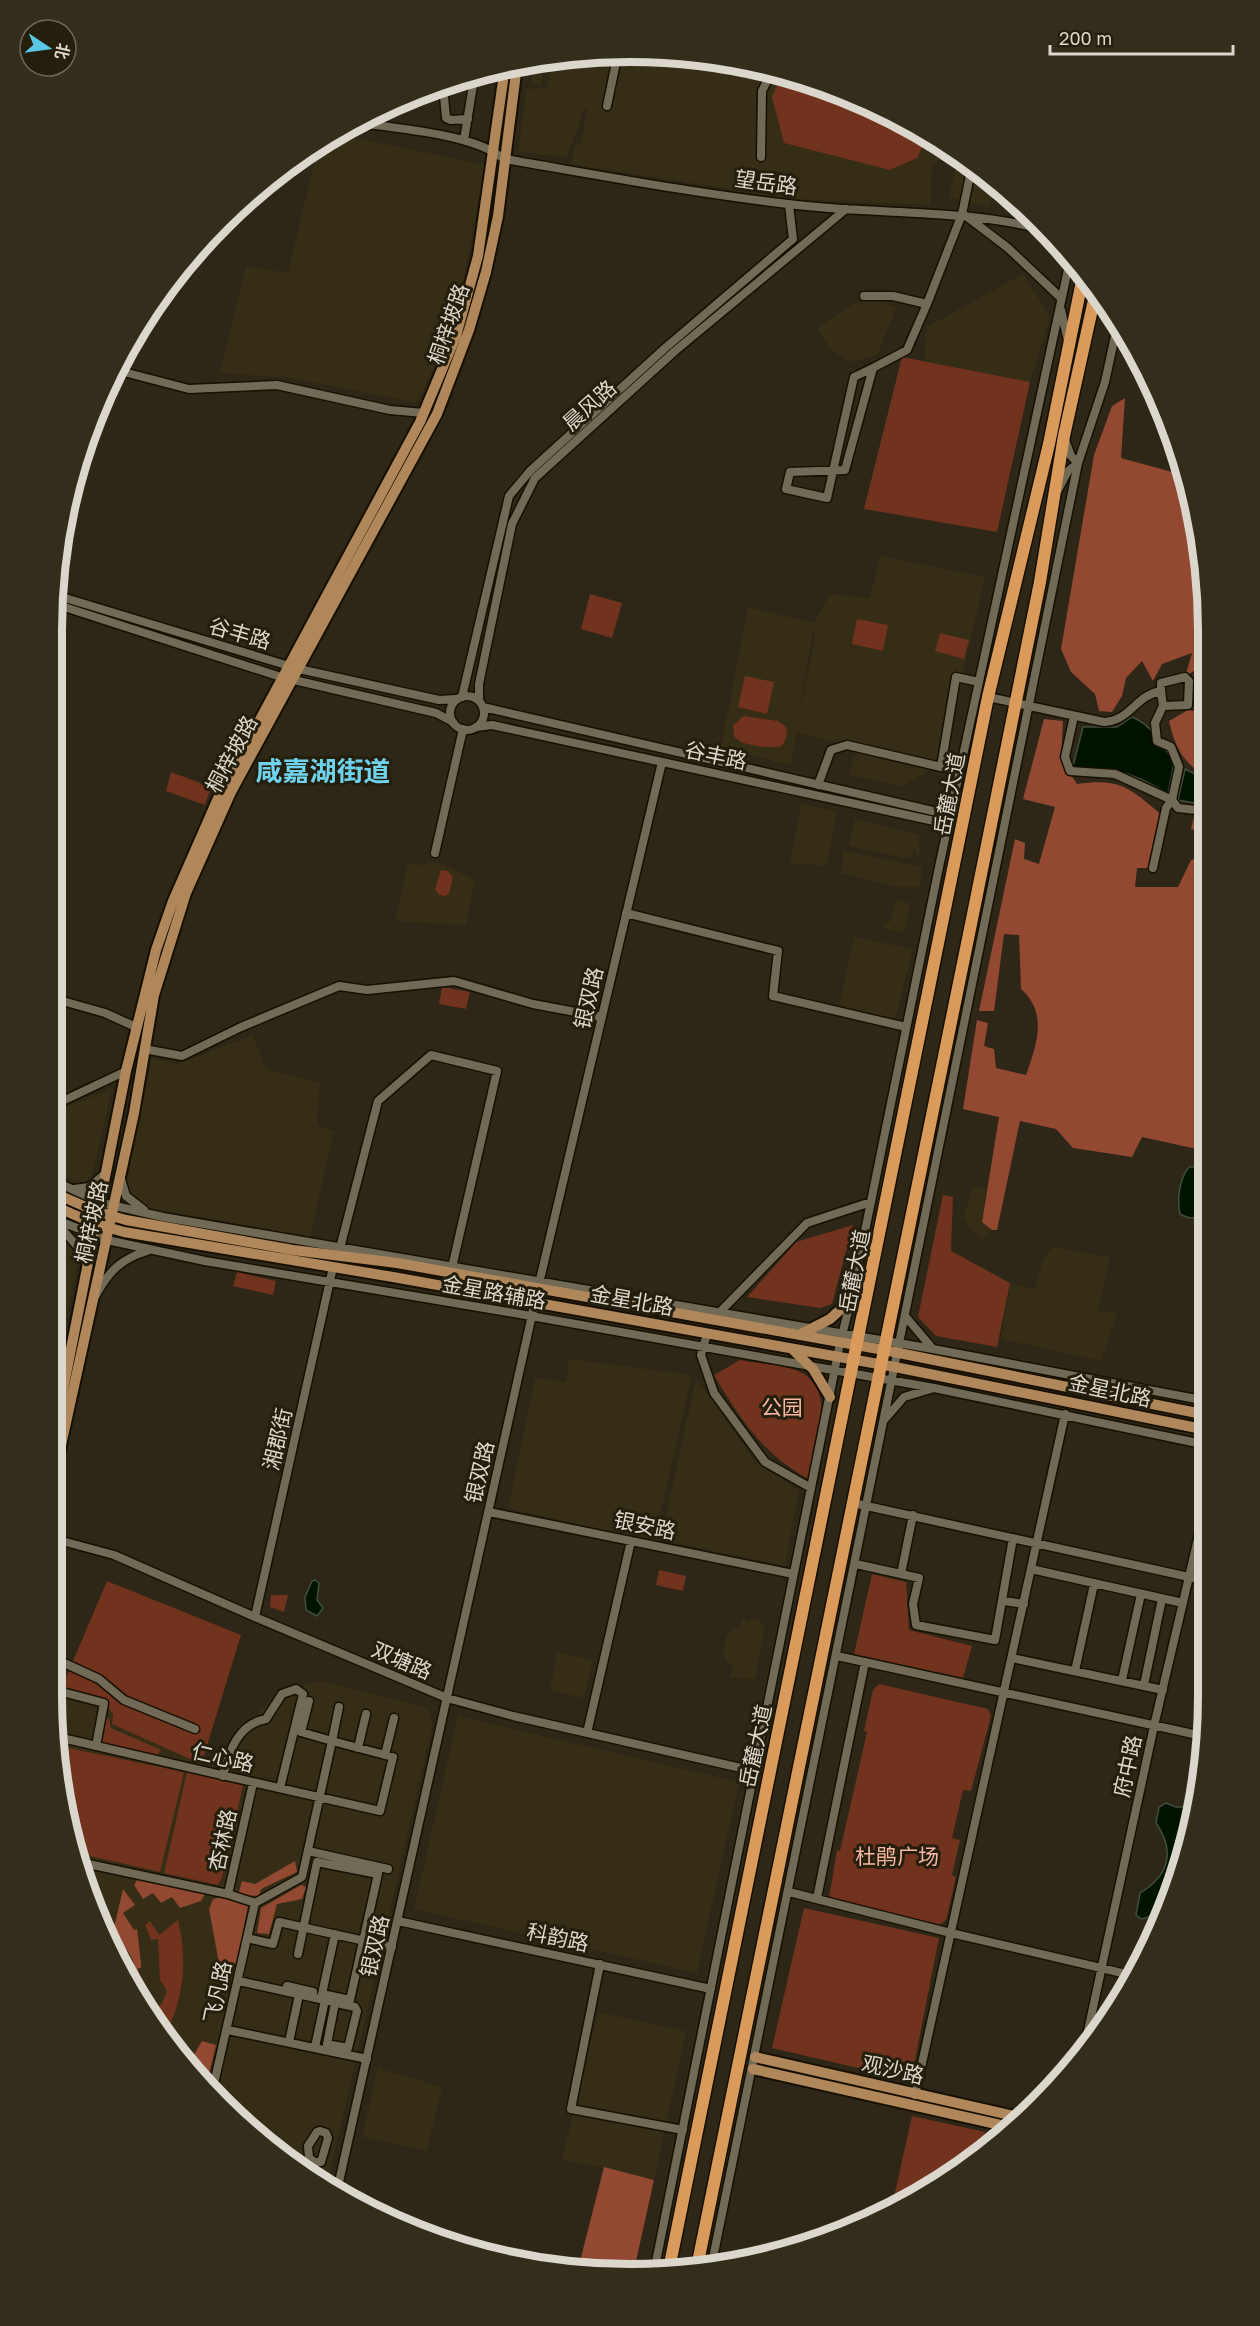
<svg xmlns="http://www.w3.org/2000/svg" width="1260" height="2326" font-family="'Golos Text','Noto Sans SC',sans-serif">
<rect width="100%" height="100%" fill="#2e2717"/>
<path fill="#352d15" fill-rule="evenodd" d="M592,52L705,56L816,82L919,128L951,152L932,165L930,205L791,199L571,164L575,146L581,144L587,110L584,109L567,157L518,152L527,89L547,88L552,59Z
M551,59L550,67L544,66L541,85L531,84L533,62Z
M337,134L486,165L461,292L448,337L417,403L291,378L220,373L246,266L288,273L318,146Z
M958,156L1008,192L993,190L989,207L949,197Z
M1023,274L1050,316L1030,382L924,362L927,327Z
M877,299L897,307L877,355L851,362L831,350L817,328L856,302Z
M880,556L985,577L941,767L796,733L791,765L721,748L748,607L814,623L830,594L870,598ZM814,627L815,641L800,709V708Z
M856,751L926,767L925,773L903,786L849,775Z
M801,804L837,811L827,866L790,863Z
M855,819L919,835L920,860L914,848L912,857H901L849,846Z
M843,851L922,867L920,887H898L841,873Z
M439,862L475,880L466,925L395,921L408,863L419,865Z
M896,900L910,903L905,932L883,929L884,923L890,922Z
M854,937L913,949L894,1023L838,1011Z
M253,1035L266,1069L320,1083L317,1125L334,1131L310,1238L143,1207L125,1189L152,1058L178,1064Z
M112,1089L89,1190L52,1170V1112Z
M972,1186L986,1188L982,1222L992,1230L982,1240L969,1227L964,1217Z
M52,1231L76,1243L78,1262L51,1396Z
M1052,1247L1110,1257L1098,1310L1117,1314L1101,1361L1001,1339L1010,1283L1035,1289L1043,1259Z
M569,1359L692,1375L654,1542L508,1508L535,1378L566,1382Z
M696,1378L756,1463L799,1490L785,1566L661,1540Z
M1207,1536V1573L1199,1571Z
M750,1618L761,1620L760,1624L765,1625L755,1679L730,1678L733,1665L728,1664L723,1654L726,1637L735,1628H740L742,1619L749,1622Z
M557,1652L593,1660L584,1698L550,1690Z
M51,1671L65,1674L62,1687L106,1701L113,1715L190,1759L223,1767L226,1746L282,1688L323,1681L428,1708L433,1724L327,2186L309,2178L171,2049L82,1882L51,1696Z
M458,1716L739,1782L697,1973L414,1909Z
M598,2012L686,2031L654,2180L562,2159Z
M378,2068L442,2087L427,2151L362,2137Z"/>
<path fill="#71321e" d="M782,74L816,82L919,128L928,135L917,158L890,170L784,143L772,97Z
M902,357L1030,382L997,532L864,509Z
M590,594L622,603L612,638L581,629Z
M857,619L888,625L883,651L852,644Z
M940,633L969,640L964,659L935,651Z
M745,676L774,682L767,714L738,707Z
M743,716L778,721L787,728L786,738L782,746C772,749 739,746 734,736C734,735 733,727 733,726Z
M171,772L211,787L205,805L166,791Z
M441,870L448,871L453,877L449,894L445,896L438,894L435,889Z
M442,987L470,992L466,1009L439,1004Z
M943,1195L953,1197L951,1251L1010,1283L997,1347L936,1336L918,1317Z
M853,1225L832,1304L820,1308L747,1297L796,1242Z
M237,1272L276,1281L273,1295L233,1286Z
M740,1360C759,1364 783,1364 800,1372C839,1390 814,1447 808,1479C761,1452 741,1420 714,1375Z
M659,1570L686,1576L683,1591L656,1585Z
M872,1574L906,1582L909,1630L972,1646L963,1678L854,1654Z
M107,1581L241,1635L202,1762L190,1759L112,1724L113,1715L105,1701L62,1687Z
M271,1595H288L284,1612L270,1607Z
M879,1684L988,1709L991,1716L971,1791L963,1790L952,1838L960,1840L952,1875L956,1877L946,1920L939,1925L832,1902L829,1898L837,1850L840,1851L867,1732L864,1731L873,1690Z
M109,1718L111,1728L161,1750L157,1756L100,1743L103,1721Z
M59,1746L184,1772L160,1872L77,1853Z
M188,1768L244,1781L222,1878L218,1885L164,1873Z
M804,1908L939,1938L915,2060L909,2068L888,2075L772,2048Z
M178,1920C188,1961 184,1999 164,2037L152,2013L162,2003L167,1991L160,1980L158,1939L151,1940L145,1925L150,1921L159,1935Z
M912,2116L985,2132L981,2150L892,2206Z"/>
<path fill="#924831" d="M1125,398L1121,458L1183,475L1204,555V664L1185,677L1192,653L1162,664L1153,681L1142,661L1126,678L1122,696L1112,712L1099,711L1095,694L1071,672L1061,649L1094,455L1112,406Z
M1188,710L1205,713V772L1200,773C1181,759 1174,744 1169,721Z
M1044,719L1063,721L1061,760L1077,784C1121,778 1129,788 1162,815L1153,868H1137L1135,887H1178L1191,860L1205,856L1206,1151L1142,1137L1132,1157L1073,1148L1056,1129L1020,1121L997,1230H992L982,1222L999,1117L963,1109L977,1020L988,1023L984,1046L994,1049L996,1068L1026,1075C1037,1044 1048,1013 1021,989L1019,935L1004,934L994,1011H979L1015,839L1025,843L1024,859L1039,864L1055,807L1023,799Z
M1195,813L1205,814V833L1191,829Z
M295,1861L297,1872L261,1889L259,1896L238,1895L242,1881L255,1884Z
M137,1880L206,1892L201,1901L180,1908L172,1897L161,1903L153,1893L143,1899L134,1885Z
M301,1885L306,1887L302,1899L277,1904L269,1934L257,1933L261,1908Z
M123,1889L135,1905L123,1913L134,1930L137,1929L141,1963V1968H138L140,1982L135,1981C137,1959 128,1949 112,1936Z
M221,1897L248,1906L235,1972L220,1969L209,1909L213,1899Z
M202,2041L216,2045L207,2083L188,2065Z
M604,2167L654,2180L634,2270L579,2265Z"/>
<path fill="#001300" stroke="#424e3d" stroke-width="1.5" d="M1132,717C1152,725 1163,745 1174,763L1168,794C1132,772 1117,768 1075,770L1073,766L1083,727H1117Z
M1185,769L1205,779V805L1178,800Z
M1206,1166V1206L1202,1215C1194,1219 1189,1219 1180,1214C1177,1199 1179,1179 1189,1167Z
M315,1580L319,1583L317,1600L323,1608L317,1616L306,1610L305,1597L312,1581Z
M1166,1803L1176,1807H1195L1189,1846L1161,1913L1142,1919L1136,1915L1140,1893C1170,1875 1175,1850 1156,1823L1159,1807Z"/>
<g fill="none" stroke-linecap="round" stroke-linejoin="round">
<g stroke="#161002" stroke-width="11">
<path id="minor" d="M447,83L444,96L446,118L451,120L468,119
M424,92L434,94L445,90
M607,106L618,53
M355,122C396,129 473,133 504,159C598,175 693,193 788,204C874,215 957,208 1042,229
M371,125L374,111
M464,140L475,73
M761,157L762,91L772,71
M966,216L1008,248L1061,298
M864,296H893L927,304L962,214L972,166
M1061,310L1068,341
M873,368L854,377L827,498L786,489L790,472L845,470L873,368L907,350L927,304
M116,370L189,389L277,385L390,410L424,413
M1058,490L1068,471L1078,463L1071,456L1065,440
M52,594L299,669L439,700L456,699
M52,603L281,677L436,713L453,722
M450 713a17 17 0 1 1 34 0a17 17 0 1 1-34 0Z
M462,697L509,496L530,471L664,349L793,239L789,205
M988,697L1104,722C1130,721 1136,695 1161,691V683L1185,677L1189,681L1188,705L1163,706L1161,691
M479,701V684L512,524L535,478L675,351L846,209
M1163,706L1155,723L1157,741L1171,747L1179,767L1172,800L1178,808L1205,811
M483,707L950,815
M1074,716L1065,757L1070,771L1115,774L1172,800L1166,808L1153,868
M476,727L492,725L948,824
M818,785L831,750L847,745L941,767L956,677L979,682
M435,853L463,729
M626,913L778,951L773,996L906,1027
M52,998L105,1013L136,1027
M144,1049L182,1056L241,1027L339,986L367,990L454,981L533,1004L602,1017
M52,1106L126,1071
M121,1179L126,1196L144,1210
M52,1180L102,1203L163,1217L933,1349
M74,1189L89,1187L106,1173
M52,1218L107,1240L205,1261L508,1312L934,1388
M57,1223L82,1252L87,1266
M339,1252L378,1101L431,1055L497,1071L451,1272
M96,1295C109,1271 121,1259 147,1251
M716,1316L807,1223L871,1202
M905,1316L933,1349L1207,1401
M707,1334L701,1355L714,1393L765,1462L811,1488
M885,1419L904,1397L934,1388L1207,1445
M853,1503L1207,1581
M489,1512L793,1574
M51,1538L114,1555L255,1617L447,1698L513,1716L754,1771
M856,1564L919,1578L913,1604L916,1625L995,1640L1013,1538
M1031,1569L1183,1603
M901,1574L913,1515
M1004,1601L1024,1604
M255,1617L333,1267
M837,1656L1207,1737
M51,1657L99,1679L124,1700L195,1729
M1012,1658L1163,1690
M1075,1671L1094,1584
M1122,1680L1141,1594
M1144,1685L1162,1599
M51,1689L104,1703L96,1746
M309,1701L301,1732L332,1741L339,1707
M587,1733L631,1541
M58,1737C165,1762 273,1787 380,1811L393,1757L332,1741L302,1877L255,1903L228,1894L253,1783
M358,1748L366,1714
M385,1755L394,1718
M223,1776C229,1751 238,1724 266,1719L282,1694L296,1689L303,1694L280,1788
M308,1851L388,1869
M79,1862L228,1894
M789,1892L951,1933L1135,1976
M817,1898L865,1662
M398,1921L711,1989
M247,1938L273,1944L279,1922L392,1947
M298,1954L317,1862L378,1874L350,2000L322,1994L335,1934
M600,1964L571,2109L683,2130
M239,1981L329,2001
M287,1986L313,1992
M335,2003L327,2044L348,2048L357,2011L355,2007L341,2004
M228,2030L367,2059
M1086,2040L1154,1726L1207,1500
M289,2042L299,1995
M315,2047L325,2000
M213,2088L255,1903
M915,2095L1065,1414
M320,2131L326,2133L328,2138L321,2162H314L309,2157L308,2146L317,2132Z
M996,2141L999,2125
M311,2179L314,2162
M337,2191L538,1288L662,762
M712,2263L1078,463L1105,382L1118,322
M654,2272L840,1343L851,1300L939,867L1070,260"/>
</g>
<g stroke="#161002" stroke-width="14">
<path id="major" d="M52,1192L95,1211L126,1220L293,1250L397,1263L884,1350L1207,1415
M52,1205L93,1223L124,1232L393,1277L895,1367L1207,1430
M799,1335L830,1319L851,1300
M792,1349L813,1369L830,1397
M51,1450L126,1071L156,950L173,901L219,796L420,422L456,336L478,256L505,67
M51,1491L134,1113L154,995L186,893L231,792L437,414L469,330L486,272L498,216L517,65
M755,2057L1023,2118
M753,2069L1014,2128"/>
</g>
<g stroke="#161002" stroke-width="15">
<path id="highway" d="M697,2267L971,924L1040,582L1064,436L1096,291
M668,2274L988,697L1049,444L1083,276"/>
</g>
<use href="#minor" stroke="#716a57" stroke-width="8"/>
<use href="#major" stroke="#b0875a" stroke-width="10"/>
<use href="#highway" stroke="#da9a5c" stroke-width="12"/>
</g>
<g text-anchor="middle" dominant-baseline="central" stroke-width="6" stroke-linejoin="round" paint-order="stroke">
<g font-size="21" fill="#dbd7cc" stroke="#241e0d">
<text transform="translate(766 182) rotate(8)">望岳路</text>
<text transform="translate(448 324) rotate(-71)">桐梓坡路</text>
<text transform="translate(589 405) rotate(-42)">晨风路</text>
<text transform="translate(240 633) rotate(16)">谷丰路</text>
<text transform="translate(231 754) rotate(-62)">桐梓坡路</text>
<text transform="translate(716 755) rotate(12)">谷丰路</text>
<text transform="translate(949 794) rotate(-79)">岳麓大道</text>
<text transform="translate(588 998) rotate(-77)">银双路</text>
<text transform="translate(91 1222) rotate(-78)">桐梓坡路</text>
<text transform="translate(854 1271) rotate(-79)">岳麓大道</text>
<text transform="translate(494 1292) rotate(10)">金星路辅路</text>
<text transform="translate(632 1300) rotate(10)">金星北路</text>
<text transform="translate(1110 1390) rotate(12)">金星北路</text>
<text transform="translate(277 1439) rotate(-77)">湘郡街</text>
<text transform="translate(479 1472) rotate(-77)">银双路</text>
<text transform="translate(645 1525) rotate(12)">银安路</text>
<text transform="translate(402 1660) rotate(23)">双塘路</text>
<text transform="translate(755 1746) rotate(-78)">岳麓大道</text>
<text transform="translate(223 1757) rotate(13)">仁心路</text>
<text transform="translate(1127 1766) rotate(-78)">府中路</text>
<text transform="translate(222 1840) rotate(-78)">杏林路</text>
<text transform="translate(558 1937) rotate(12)">科韵路</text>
<text transform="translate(374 1946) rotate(-77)">银双路</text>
<text transform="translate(217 1992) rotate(-78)">飞凡路</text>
<text transform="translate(893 2069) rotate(13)">观沙路</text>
</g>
<g font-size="21" fill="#f8b7a2" stroke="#241e0d">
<text x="782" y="1407">公园</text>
<text x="897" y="1856">杜鹃广场</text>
</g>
<g font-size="27" font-weight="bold" fill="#70d3ed" stroke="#241e0d">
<text x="323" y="771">咸嘉湖街道</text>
</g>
</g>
<path d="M0 0H1260V2326H0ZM630 62H630A568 568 0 0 1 1198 630V1696A568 568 0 0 1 630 2264H630A568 568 0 0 1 62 1696V630A568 568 0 0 1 630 62Z" fill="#332d1c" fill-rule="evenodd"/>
<path fill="none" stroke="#dbd7cc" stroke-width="8" d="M630 62H630A568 568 0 0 1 1198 630V1696A568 568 0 0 1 630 2264H630A568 568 0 0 1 62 1696V630A568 568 0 0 1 630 62Z"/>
<g transform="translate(48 48) rotate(103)"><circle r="28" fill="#241e0d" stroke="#6d6859" stroke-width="1.5"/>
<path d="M0-4.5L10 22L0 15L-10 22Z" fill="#59c8e5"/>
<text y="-9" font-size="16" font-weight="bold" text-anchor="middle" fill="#dbd7cc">北</text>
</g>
<path d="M1050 45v9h183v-9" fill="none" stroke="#dbd7cc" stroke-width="3"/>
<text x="1059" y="45" font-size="18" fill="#dbd7cc" stroke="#241e0d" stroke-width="4.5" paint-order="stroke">200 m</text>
</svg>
